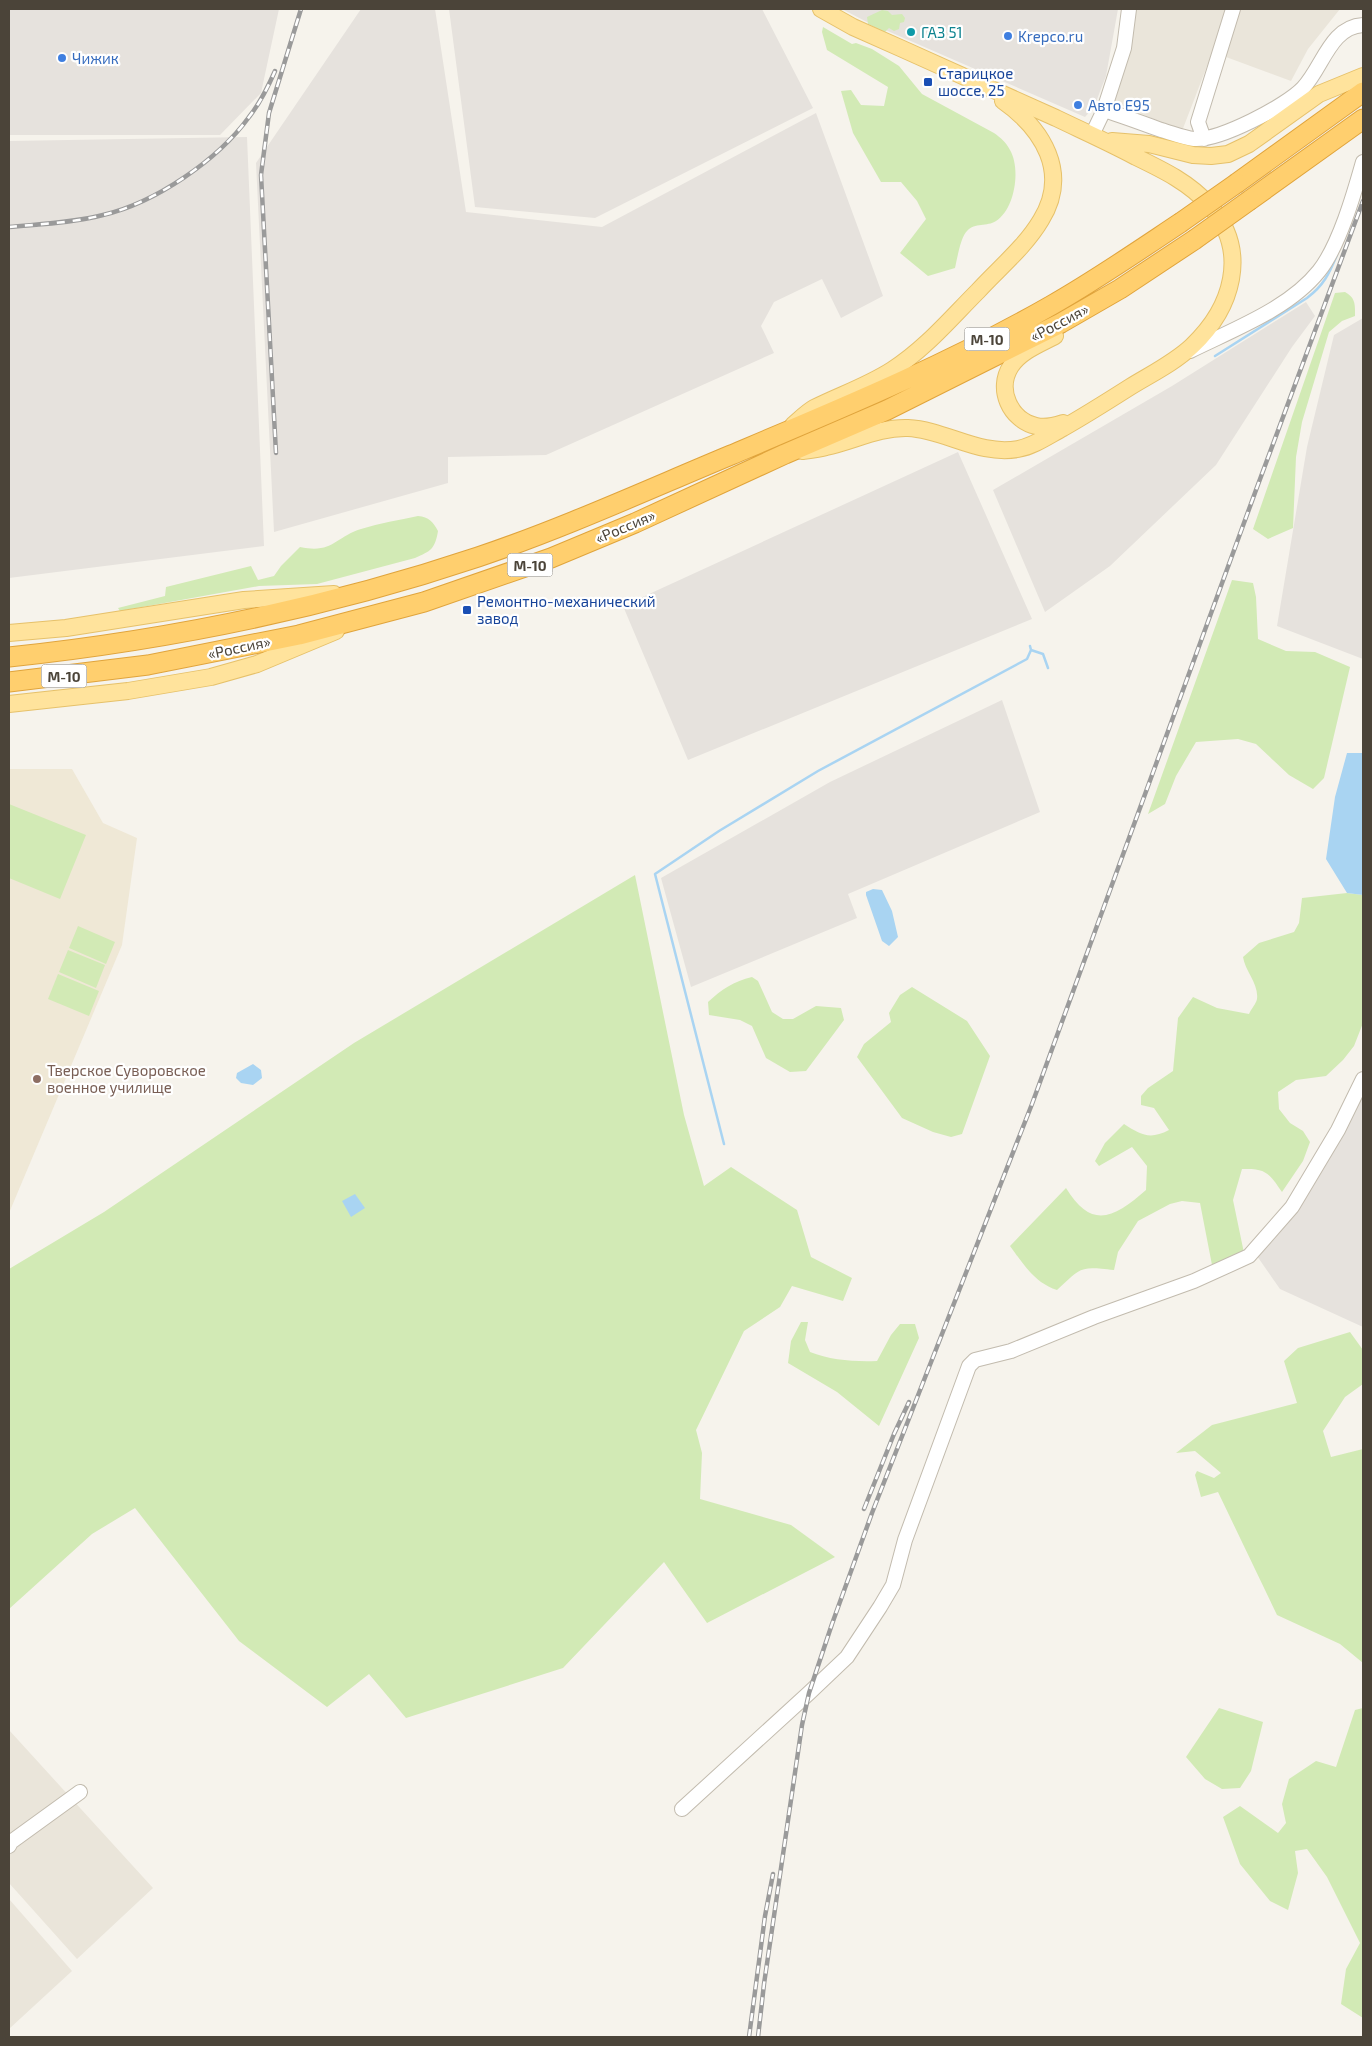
<svg xmlns="http://www.w3.org/2000/svg" width="1372" height="2046" font-family="'Exo 2',sans-serif">
<rect width="100%" height="100%" fill="#f6f3ec"/>
<path fill="#eae5da" d="M1132,9H1227L1219,35L1182,131L1109,100Z
M1239,9H1340L1308,49L1291,81L1226,57Z
M9,1730L153,1888L77,1959L9,1883Z
M9,1899L72,1971L9,2029Z"/>
<path fill="#e6e2dd" d="M9,9H279L261,93L220,135H9Z
M361,9H435L466,212L602,227L816,113L883,296L841,318L822,279L774,302L761,326L774,353L546,455L448,457V483L274,532L256,163Z
M449,9H762L813,108L595,218L475,207Z
M842,9H1118L1106,76L1094,107L1085,117L867,22Z
M247,137L264,546L9,578V141Z
M1306,302L1315,316L1292,347L1216,465L1110,566L1045,612L993,490L1172,386Z
M1363,318V659L1277,626L1307,447L1334,335Z
M958,452L1032,619L688,760L623,606Z
M1002,700L1040,812L848,894L857,918L691,987L661,878L830,782Z
M1363,1087V1327L1280,1289L1257,1256Z"/>
<path fill="#efe8d6" d="M9,769H72L103,823L137,838L122,945L9,1213Z"/>
<path fill="#d2eab5" d="M882,10L888,11L892,15L902,14L905,18L904,22L900,23L899,29L894,31L889,28L885,32L868,24L867,17Z
M823,27L852,44L856,43L872,49L899,66L922,94L994,133C1001,138 1006,142 1010,150C1021,169 1015,209 996,221C987,227 975,222 967,231C961,236 957,259 955,268L928,276L900,253L926,219L917,201L901,182H881L853,133L841,91L851,90L861,105L884,106L888,87L827,50L822,32Z
M1345,292C1356,298 1355,305 1355,316L1342,321L1329,332L1302,422L1296,457L1293,528L1268,539L1253,529L1335,293Z
M418,516C429,517 433,522 438,531C435,549 431,551 415,558L317,584L259,586L120,611L118,608L165,596L166,587L251,566L258,580L274,576L281,566L300,547C333,554 335,537 361,529C380,523 399,520 418,516Z
M1232,580L1253,583L1256,597L1258,639L1286,651L1315,652L1350,667L1324,778L1313,789L1289,775L1256,744L1238,739L1196,742L1176,776L1165,804L1148,814Z
M9,804L86,835L60,899L9,878Z
M635,875L684,1115L704,1186L731,1167L797,1210L811,1257L852,1278L843,1301L792,1286L780,1307L744,1331L696,1430L702,1453L700,1499L791,1525L835,1557L707,1623L664,1562L563,1668L406,1718L369,1674L327,1707L239,1641L135,1508L92,1534L9,1609V1269L104,1212L354,1043Z
M1347,893L1363,895V1023L1354,1046L1343,1060L1326,1076L1296,1080L1278,1092L1279,1109L1290,1123L1303,1131L1310,1142L1303,1161L1282,1192C1269,1173 1266,1168 1242,1169L1233,1200L1244,1253L1212,1265L1200,1203L1182,1201L1170,1204L1138,1221L1118,1252L1114,1270C1079,1266 1082,1267 1057,1290C1035,1283 1023,1264 1010,1246L1066,1188C1092,1231 1115,1217 1146,1190L1147,1166L1132,1147L1099,1166L1095,1161L1105,1143L1124,1124C1141,1135 1150,1140 1169,1130L1154,1108L1141,1105V1096L1148,1088L1173,1071L1178,1018L1193,997L1217,1008L1249,1014C1251,1009 1256,1004 1257,999C1259,984 1245,971 1243,957L1259,943L1294,932L1299,923L1302,898Z
M78,926L115,942L106,964L69,948Z
M68,950L105,965L96,988L59,972Z
M58,974L99,991L89,1016L48,999Z
M752,977L758,981L772,1012L783,1019H793L816,1006L841,1008L844,1020L806,1071L790,1072L766,1058L752,1026L740,1020L709,1015L708,1002C721,990 734,981 752,977Z
M912,987L967,1021L990,1056L962,1134L951,1137L933,1132L902,1118L857,1057L864,1044L891,1022L889,1013L900,995Z
M801,1322H808L805,1340L810,1352C830,1360 855,1362 877,1361L891,1335L900,1324H915L919,1338L879,1426L837,1392L788,1363L791,1341Z
M1350,1332L1363,1350V1384L1345,1397L1323,1431L1331,1457L1363,1449V1663L1340,1644L1277,1615L1218,1492L1201,1497L1195,1475L1197,1471L1214,1478L1221,1473L1195,1451L1176,1453L1212,1425L1297,1403L1284,1361L1298,1348Z
M1219,1708L1263,1722L1251,1771L1240,1788L1222,1789L1205,1779L1186,1757Z
M1363,1708V2018L1341,2004L1346,1969L1360,1943L1327,1877L1307,1849L1295,1851L1298,1873L1288,1910L1270,1901L1240,1864L1223,1817L1240,1806L1278,1833L1286,1823L1282,1804L1289,1779L1316,1761L1336,1767L1355,1710Z"/>
<path fill="#a9d4f2" d="M1347,753H1363V895L1347,893L1326,859L1335,797Z
M873,889L882,890L892,911L898,937L889,946L882,941L866,895V892Z
M253,1064L261,1070L262,1078L253,1085L241,1083L236,1078L237,1073Z
M355,1194L365,1208L351,1217L342,1201Z"/>
<g fill="none" stroke-linecap="round" stroke-linejoin="round">
<path stroke="#a9d4f2" stroke-width="2.5" d="M1215,356L1307,298C1324,285 1329,274 1337,255
M1031,650L1043,654L1048,668
M724,1144L655,874L719,831L818,771L1027,659L1031,650L1030,646"/>
<g stroke="#c2bbae" stroke-width="16">
<path id="minor" d="M1104,110C1123,116 1142,123 1161,130C1172,133 1183,138 1194,139C1219,141 1286,106 1303,88C1323,67 1330,27 1363,25
M1092,135L1104,110L1124,48L1129,9
M1204,139L1198,122L1233,9
M1190,351C1232,330 1289,309 1319,271C1339,246 1354,194 1363,162
M682,1809L809,1693L847,1657L880,1607L893,1585L905,1540L969,1366L975,1360L1011,1351L1094,1317L1194,1281L1249,1256L1292,1207L1338,1130L1363,1079
M9,1846L11,1842L80,1792"/>
</g>
<g stroke="#e6c16a" stroke-width="18">
<path id="major" d="M1112,141L1149,144L1193,155L1211,156L1228,154L1249,144L1319,94L1363,76
M1055,336C1040,344 1021,351 1011,366C996,389 1010,420 1036,426C1045,428 1054,426 1063,423
M793,425C800,419 807,412 814,408C840,395 867,386 892,370C925,349 951,318 978,291C999,268 1025,247 1041,220C1070,173 1043,129 1003,101
M802,451C810,450 819,449 826,447C854,441 879,427 908,428C946,430 979,456 1018,449C1034,446 1048,436 1063,428C1086,415 1108,401 1130,387C1151,374 1174,363 1192,346C1232,308 1250,252 1210,206C1190,183 1163,170 1136,157C1110,143 1083,131 1056,118C989,88 921,57 853,27L821,9
M9,633L66,628L244,600L334,594
M9,704L128,691L211,677L257,664L336,631"/>
</g>
<g stroke="#e0a43c" stroke-width="21">
<path id="highway" d="M1237,183L1363,92
M1250,200L1363,119
M9,657C169,640 326,608 478,557C564,528 647,490 731,455C840,409 949,364 1052,305C1096,280 1138,251 1180,223
M9,682L148,665L299,635L424,602L551,558L635,523L785,454L887,410L1061,323L1120,289L1194,240"/>
</g>
<use href="#minor" stroke="#fff" stroke-width="14"/>
<use href="#major" stroke="#ffe39c" stroke-width="16"/>
<use href="#highway" stroke="#ffcf6e" stroke-width="19"/>
<g stroke="#9a9a9a" stroke-width="4.5">
<path id="rail" d="M9,227C40,224 72,223 103,215C155,203 218,160 249,117C260,103 268,87 275,71
M276,453L261,175L269,113L301,9
M864,1509L894,1434L909,1402
M749,2037L765,1916L773,1874
M758,2037L764,1984L802,1725L809,1693L832,1624L872,1513L1032,1104L1256,490L1363,201"/>
</g>
<use href="#rail" stroke="#fff" stroke-width="2.5" stroke-dasharray="8" stroke-linecap="butt"/>
<g stroke="#e0a43c" stroke-width="21" stroke-linecap="butt">
<path id="highway-bridge" d="M1180,223L1237,183
M1194,240L1250,200"/>
</g>
<use href="#highway-bridge" stroke="#ffcf6e" stroke-width="19"/>
</g>
<circle fill="#0f9aa8" stroke="#fff" stroke-width="2" cx="911" cy="32" r="5"/>
<g fill="#3f7fe0" stroke="#fff" stroke-width="2">
<circle cx="1008" cy="36" r="5"/>
<circle cx="62" cy="58" r="5"/>
<circle cx="1078" cy="105" r="5"/>
</g>
<g fill="#1a4fb4" stroke="#fff" stroke-width="2">
<rect x="923" y="77" width="10" height="10" rx="2.5"/>
<rect x="462" y="605" width="10" height="10" rx="2.5"/>
</g>
<circle fill="#8d6e63" stroke="#fff" stroke-width="2" cx="37" cy="1079" r="5"/>
<g text-anchor="middle" dominant-baseline="central" stroke-width="4.5" stroke-linejoin="round" paint-order="stroke">
<g fill="#fff" stroke="#817c74" stroke-width="1">
<rect x="964.5" y="327.5" width="45" height="23" rx="4"/>
<rect x="507.5" y="553.5" width="45" height="23" rx="4"/>
<rect x="41.5" y="664.5" width="45" height="23" rx="4"/>
</g>
<g font-size="14" font-weight="bold" fill="#4b4439">
<text x="987" y="339">М-10</text>
<text x="530" y="565">М-10</text>
<text x="64" y="676">М-10</text>
</g>
<g font-size="15" fill="#0d838f" stroke="#fff" text-anchor="start">
<text x="921" y="32">ГАЗ 51</text>
</g>
<g font-size="15" fill="#366cbe" stroke="#fff" text-anchor="start">
<text x="1018" y="36">Krepco.ru</text>
<text x="72" y="58">Чижик</text>
<text x="1088" y="105">Авто E95</text>
</g>
<g font-size="15" fill="#164399" stroke="#fff" text-anchor="start">
<text x="938" y="73">Старицкое<tspan x="938" dy="17">шоссе, 25</tspan></text>
<text x="477" y="601">Ремонтно-механический<tspan x="477" dy="17">завод</tspan></text>
</g>
<g font-size="15" fill="#4b4439" stroke="#fff">
<text transform="translate(1059 322) rotate(-28)">«Россия»</text>
<text transform="translate(625 526) rotate(-23)">«Россия»</text>
<text transform="translate(239 647) rotate(-12)">«Россия»</text>
</g>
<g font-size="15" fill="#785e54" stroke="#fff" text-anchor="start">
<text x="47" y="1070">Тверское Суворовское<tspan x="47" dy="17">военное училище</tspan></text>
</g>
</g>
<rect width="1372" height="2046" fill="none" stroke="#4b4439" stroke-width="20"/>
</svg>
